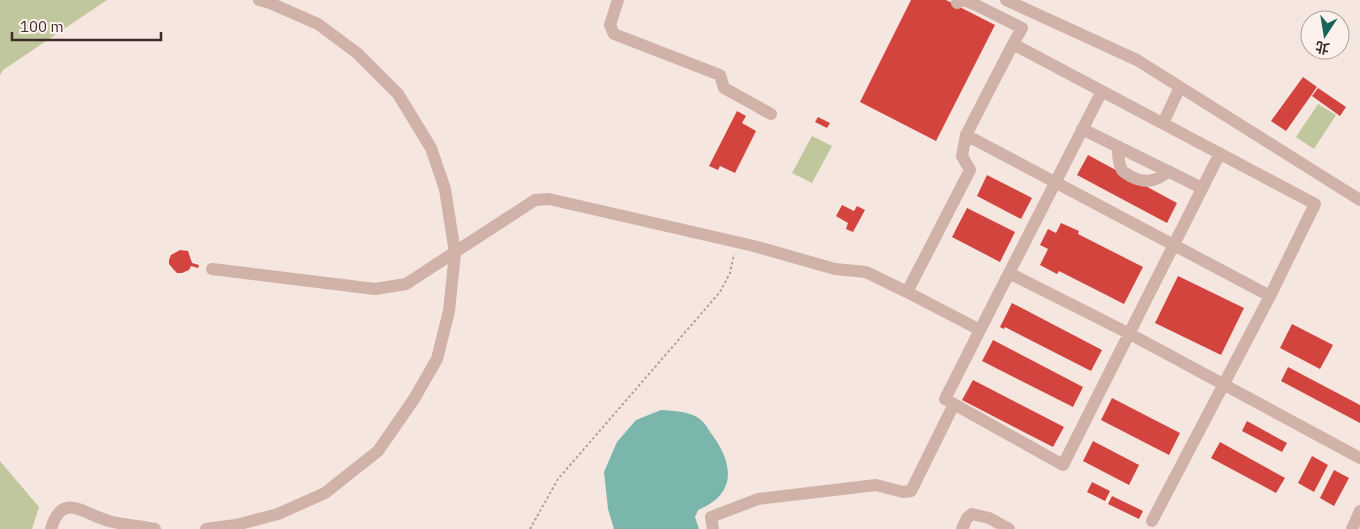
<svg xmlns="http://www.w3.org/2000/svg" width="1360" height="529" font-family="'IBM Plex Sans','Noto Sans TC',sans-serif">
<rect width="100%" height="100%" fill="#f5e6df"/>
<path fill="#c1c79c" d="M0,0H107L3,70L0,75Z
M1318,104L1336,115L1314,149L1296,137Z
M812,136L832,146L812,183L792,173Z
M0,461L39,507L32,529H0Z"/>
<path fill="#7ab6ac" d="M661,410C674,411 691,411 701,420C706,424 709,431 713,436C734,465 736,495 698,510L695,517L699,529H614L608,509L604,472L617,442L636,420Z"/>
<path fill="#d3443f" d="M911,0H946L995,25L936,141L860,102Z
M1303,77L1317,87L1286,131L1271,121Z
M1318,88L1346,107L1340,116L1312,96Z
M737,111L746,116L742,123L756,131L735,173L720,166L718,170L709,166Z
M818,117L830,123L827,128L815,122Z
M1088,155L1177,203L1167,223L1077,175Z
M987,175L1032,198L1021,219L977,196Z
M842,205L854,211L857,206L865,210L853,232L846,229L848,223L836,216Z
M967,208L1015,232L1000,262L952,237Z
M1061,223L1079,231L1078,234L1143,267L1124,304L1059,271L1057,274L1040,265L1048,249L1040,245L1048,229L1056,233Z
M180,250L188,251L192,263L199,265L198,268L191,266L189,270L182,273H177L174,270L169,264V260L171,255Z
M1178,276L1244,308L1221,355L1155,323Z
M1012,303L1102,350L1091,371L1005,327L1004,329L1000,327Z
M1292,324L1333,345L1320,369L1280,348Z
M993,340L1083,387L1073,407L982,361Z
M1288,367L1360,405V423L1281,381Z
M973,380L1064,427L1053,447L962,400Z
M1112,398L1180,433L1169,455L1101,420Z
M1247,421L1287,443L1282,452L1242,431Z
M1093,441L1139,465L1129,485L1083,461Z
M1220,442L1285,478L1276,493L1211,458Z
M1312,456L1328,465L1314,492L1298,483Z
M1334,470L1349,478L1334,506L1320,498Z
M1092,482L1110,491L1105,501L1087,492Z
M1112,496L1143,511L1139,519L1108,504Z"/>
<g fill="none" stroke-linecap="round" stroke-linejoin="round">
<path stroke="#bc9c92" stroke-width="2" stroke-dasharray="2.5 2.5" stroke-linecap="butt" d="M530,529L558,479L720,292L730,273L734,254"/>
<path stroke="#d0b2a8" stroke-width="12" d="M618,0L610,25L614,34L720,75L724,88L771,114
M1006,0L1137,60L1360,200
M957,3L964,0L976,5L1022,28L1013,44
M1102,91L980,330L907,292L970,170L962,156L966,135L1013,44C1114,97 1215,150 1315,204L1270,296L1152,521
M1163,123L1180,87
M1082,129L1202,188
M966,135L1270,296
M1118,146C1118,154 1118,163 1122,170C1124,173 1129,175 1132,177C1146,184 1157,181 1169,171
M212,269L375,289L406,284L535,200L549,199L754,246L835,269L866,272L907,292
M1009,273L1130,334L1360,458
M980,330L945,399L1063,465L1220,153
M51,529C62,490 85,515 109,521C124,525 140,526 155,529
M206,529L236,525L278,514L325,493L378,451L414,399L437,359L449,311L455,253L445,189L431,148L398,94L357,53L318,24L270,3L259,0
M713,529L711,517L758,499L876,485L903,492L911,491L954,404
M962,529L967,518L972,514L989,518L1009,529
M1352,529L1360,511"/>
</g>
<g transform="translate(1325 35) rotate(192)"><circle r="24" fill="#fcf1ec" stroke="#afa29e"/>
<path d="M0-4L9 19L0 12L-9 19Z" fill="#196358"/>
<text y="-8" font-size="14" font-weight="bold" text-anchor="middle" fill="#3c2b29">北</text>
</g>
<path d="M12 32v8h149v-8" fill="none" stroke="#3c2b29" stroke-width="2.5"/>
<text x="20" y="32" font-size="15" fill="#3c2b29" stroke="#fcf1ec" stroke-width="4" paint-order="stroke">100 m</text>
</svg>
